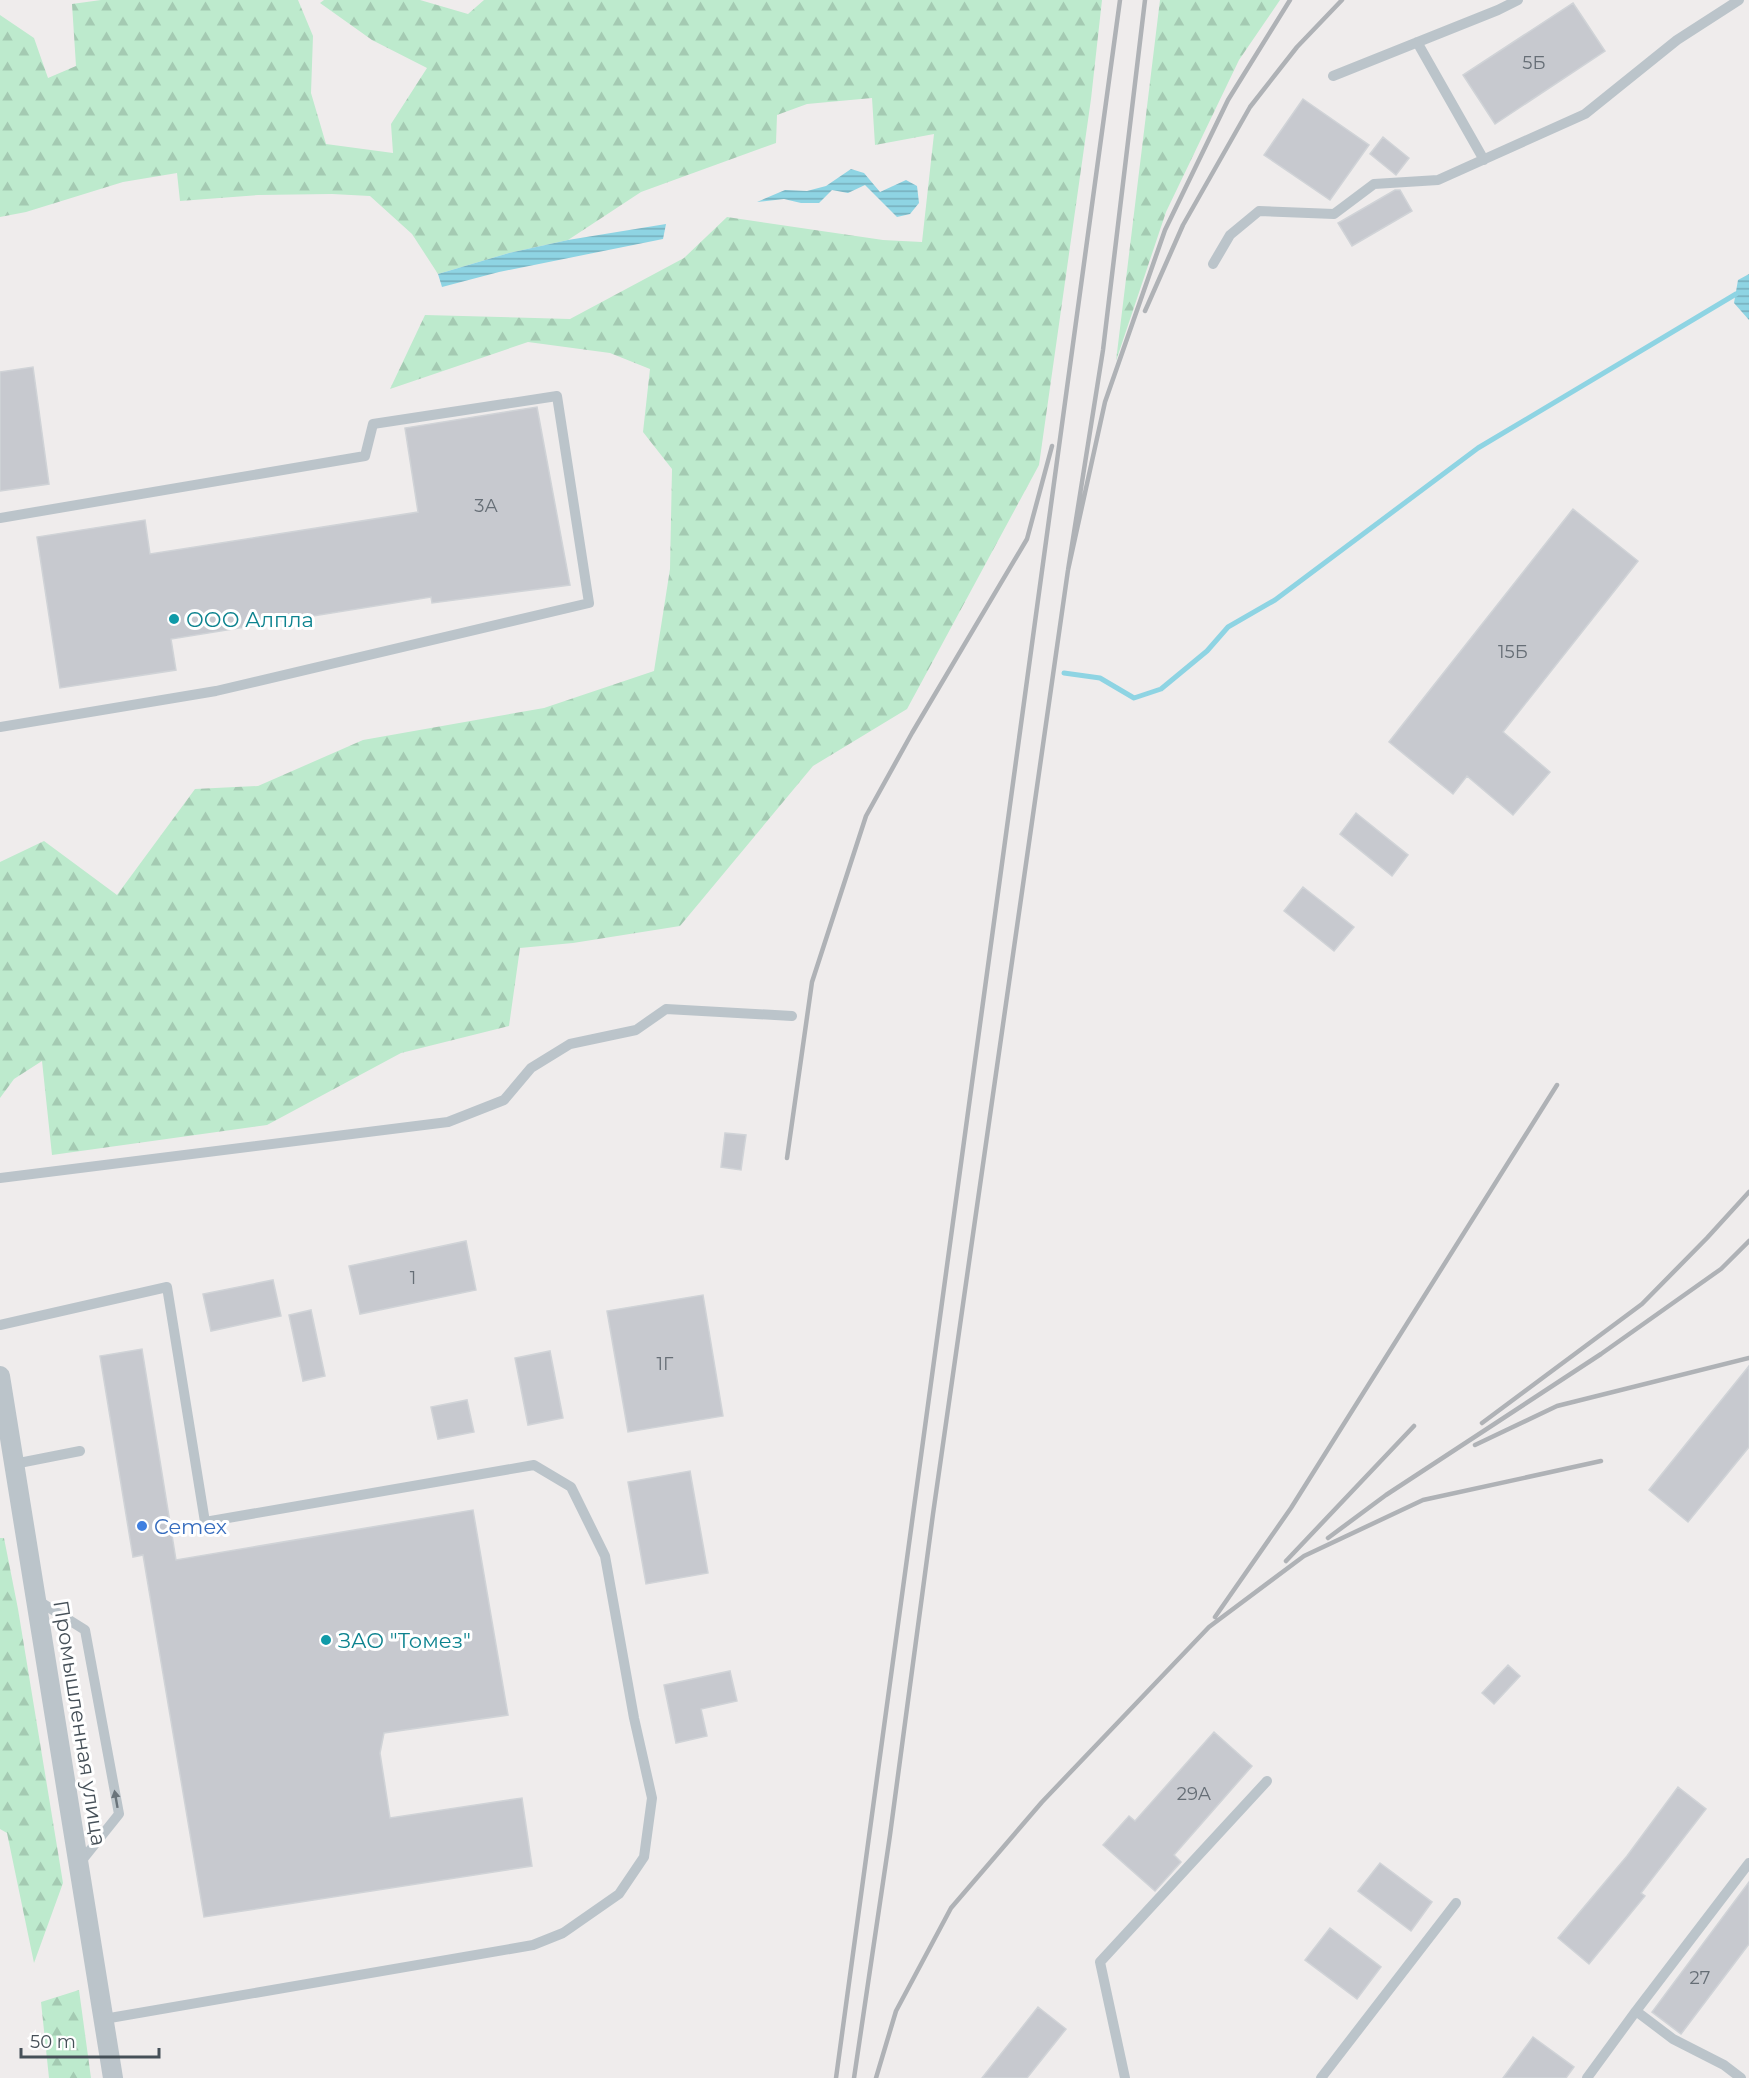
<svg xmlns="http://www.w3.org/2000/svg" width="1749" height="2078" font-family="Montserrat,sans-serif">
<defs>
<pattern id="forest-firs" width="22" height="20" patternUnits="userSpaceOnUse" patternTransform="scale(1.5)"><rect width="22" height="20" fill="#bdeacd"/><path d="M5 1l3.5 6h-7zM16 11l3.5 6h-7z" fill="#a4cab2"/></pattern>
<pattern id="water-rules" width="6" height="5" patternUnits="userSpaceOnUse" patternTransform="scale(1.5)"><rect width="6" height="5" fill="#8ed4e3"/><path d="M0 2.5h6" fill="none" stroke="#76aebb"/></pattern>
</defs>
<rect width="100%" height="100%" fill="#efecec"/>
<path fill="url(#forest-firs)" d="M101,0H298L313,36L311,93L326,144L393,153L391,124L427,68L372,40L320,3L324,0H420L468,14L484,0H1102L1091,99L1039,465L907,709L813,766L680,926L573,943L520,948L509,1026L401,1053L267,1125L52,1155L42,1061L14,1079L0,1098V862L44,841L117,895L195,789L258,786L363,740L544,708L654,671L670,569L672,469L643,432L650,369L610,353L528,342L390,389L425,315L570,319L684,258L727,217L883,240L922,242L934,134L875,145L872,98L807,104L777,115L776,143L641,192L568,240L509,253L438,274L412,234L370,196L332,194L258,195L180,201L177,173L123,182L26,212L0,217V15L34,38L48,78L76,66L72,4Z
M1160,0H1280L1239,60L1166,212L1116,361Z
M0,1538H4L18,1609L63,1883L34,1963L7,1833L0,1829Z
M79,1990L91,2078H49L41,2002Z"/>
<path fill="url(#water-rules)" d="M851,169L864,173L880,192L906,180L917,186L919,203L910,214L897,217L865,185L848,193L832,190L819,203H801L784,199L757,202L785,190L807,191L826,186Z
M666,224L663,239L499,272L442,287L438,274L509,253L568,240Z
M1749,274V320L1734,303L1738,280Z"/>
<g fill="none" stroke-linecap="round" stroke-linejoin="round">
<path stroke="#8ed4e3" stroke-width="5" d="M1064,673L1100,678L1134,698L1161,689L1207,651L1228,627L1275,600L1478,448L1736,294"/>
</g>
<path fill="#c7c9cf" stroke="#d0d3d7" stroke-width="1.5" d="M1573,3L1605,51L1495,124L1463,75Z
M1303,99L1369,145L1330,200L1264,155Z
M1383,137L1409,158L1396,175L1370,154Z
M1395,190H1400L1412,211L1352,246L1338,223Z
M33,367L49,484L0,491V372Z
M537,407L570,585L432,603L431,597L171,639L176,670L60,688L37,537L145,520L150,554L418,512L405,428Z
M1573,509L1638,561L1503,732L1550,772L1513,815L1467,776L1453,794L1389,742Z
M1356,813L1408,855L1392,876L1340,834Z
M1303,887L1354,927L1334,951L1284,911Z
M725,1133L746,1135L741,1170L721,1167Z
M466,1241L476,1290L360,1314L349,1266Z
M273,1280L281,1316L211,1331L203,1294Z
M703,1295L723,1416L628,1432L607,1311Z
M311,1310L325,1376L303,1381L289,1315Z
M142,1349L176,1560L473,1510L508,1715L384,1733L380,1753L390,1818L522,1798L532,1866L204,1917L143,1555L133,1557L100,1356Z
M550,1351L563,1418L528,1425L515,1358Z
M1749,1366V1447L1688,1522L1649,1490Z
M467,1400L474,1432L438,1439L431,1407Z
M690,1471L708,1573L646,1584L628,1482Z
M1508,1665L1520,1676L1494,1704L1482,1693Z
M730,1671L737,1701L701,1709L707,1736L676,1743L664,1685Z
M1214,1732L1252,1766L1174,1855L1181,1862L1155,1891L1103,1845L1129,1816L1135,1821Z
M1678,1787L1706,1809L1641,1893L1645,1896L1589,1964L1558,1938L1627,1856Z
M1380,1863L1432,1902L1411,1931L1358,1891Z
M1749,1882V1944L1681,2034L1652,2012Z
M1330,1928L1381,1967L1357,1999L1305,1960Z
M1038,2007L1066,2029L1027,2078H982Z
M1533,2037L1574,2067L1566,2078H1503Z"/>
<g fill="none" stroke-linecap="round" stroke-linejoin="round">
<path stroke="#bbc4ca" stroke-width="10" d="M1417,42L1484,160
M1333,76L1498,10L1518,0
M1213,264L1230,235L1259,211L1334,214L1374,184L1438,180L1585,114L1677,40L1739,0
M0,518L365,456L373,424L557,396L589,603L216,691L0,727
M0,1178L448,1122L504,1100L531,1068L570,1044L636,1030L666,1009L792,1016
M0,1325L167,1287L205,1522L534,1465L571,1487L605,1556L634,1718L652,1798L644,1857L619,1894L563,1933L533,1945L104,2019
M14,1464L80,1451
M37,1600L85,1630L119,1814L79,1864
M1125,2078L1100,1962L1267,1781
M1321,2078L1456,1903
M1587,2078L1636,2011
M1741,2078L1724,2065L1673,2039L1636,2011L1749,1863"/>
<path stroke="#bbc4ca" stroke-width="20" d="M0,1376L113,2078"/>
<path stroke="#afb2b6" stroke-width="4.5" d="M1145,0L1103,350L1068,570L1105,402L1165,230L1228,100L1290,0
M1145,311L1183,225L1250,107L1297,47L1342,0
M787,1158L812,982L866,816L912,733L1027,539L1052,446
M1482,1423L1642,1304L1707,1238L1749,1192
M1475,1445L1557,1406L1749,1358
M1328,1538L1386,1495L1601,1354L1721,1269L1749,1241
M1286,1561L1414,1426
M1215,1617L1291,1508L1557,1085
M836,2078L1120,0
M854,2078L890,1835L933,1514L1068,570
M876,2078L896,2011L951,1908L1042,1802L1209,1627L1304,1556L1423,1500L1601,1461"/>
</g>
<defs><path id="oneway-solid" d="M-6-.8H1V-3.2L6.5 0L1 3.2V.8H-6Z" transform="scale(1.5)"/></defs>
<use fill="#69737a" href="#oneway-solid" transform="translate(116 1799) rotate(-100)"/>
<g fill="#0f9aa8" stroke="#fff" stroke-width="2">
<circle cx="174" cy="619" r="6"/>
<circle cx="326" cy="1640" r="6"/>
</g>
<circle fill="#3f7fe0" stroke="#fff" stroke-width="2" cx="142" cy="1526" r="6"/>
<g text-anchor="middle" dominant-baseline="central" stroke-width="6" stroke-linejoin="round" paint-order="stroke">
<g font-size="18" fill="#666e76">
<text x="1534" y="63">5Б</text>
<text x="486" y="506">3А</text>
<text x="1513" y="652">15Б</text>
<text x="413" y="1278">1</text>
<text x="665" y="1364">1Г</text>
<text x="1194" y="1794">29А</text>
<text x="1700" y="1978">27</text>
</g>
<g font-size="21" fill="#0d838f" stroke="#fff" text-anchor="start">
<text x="186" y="619">ООО Алпла</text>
<text x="338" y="1640">ЗАО "Томез"</text>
</g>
<g font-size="21" fill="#366cbe" stroke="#fff" text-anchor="start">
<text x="154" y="1526">Cemex</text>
</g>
<g font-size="21" fill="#465058" stroke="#fff">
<text transform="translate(80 1723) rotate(81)">Промышленная улица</text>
</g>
</g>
<path d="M21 2048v9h138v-9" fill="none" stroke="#465058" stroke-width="3"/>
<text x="30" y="2048" font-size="18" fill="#465058" stroke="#ffffff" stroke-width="4.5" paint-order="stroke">50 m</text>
</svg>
